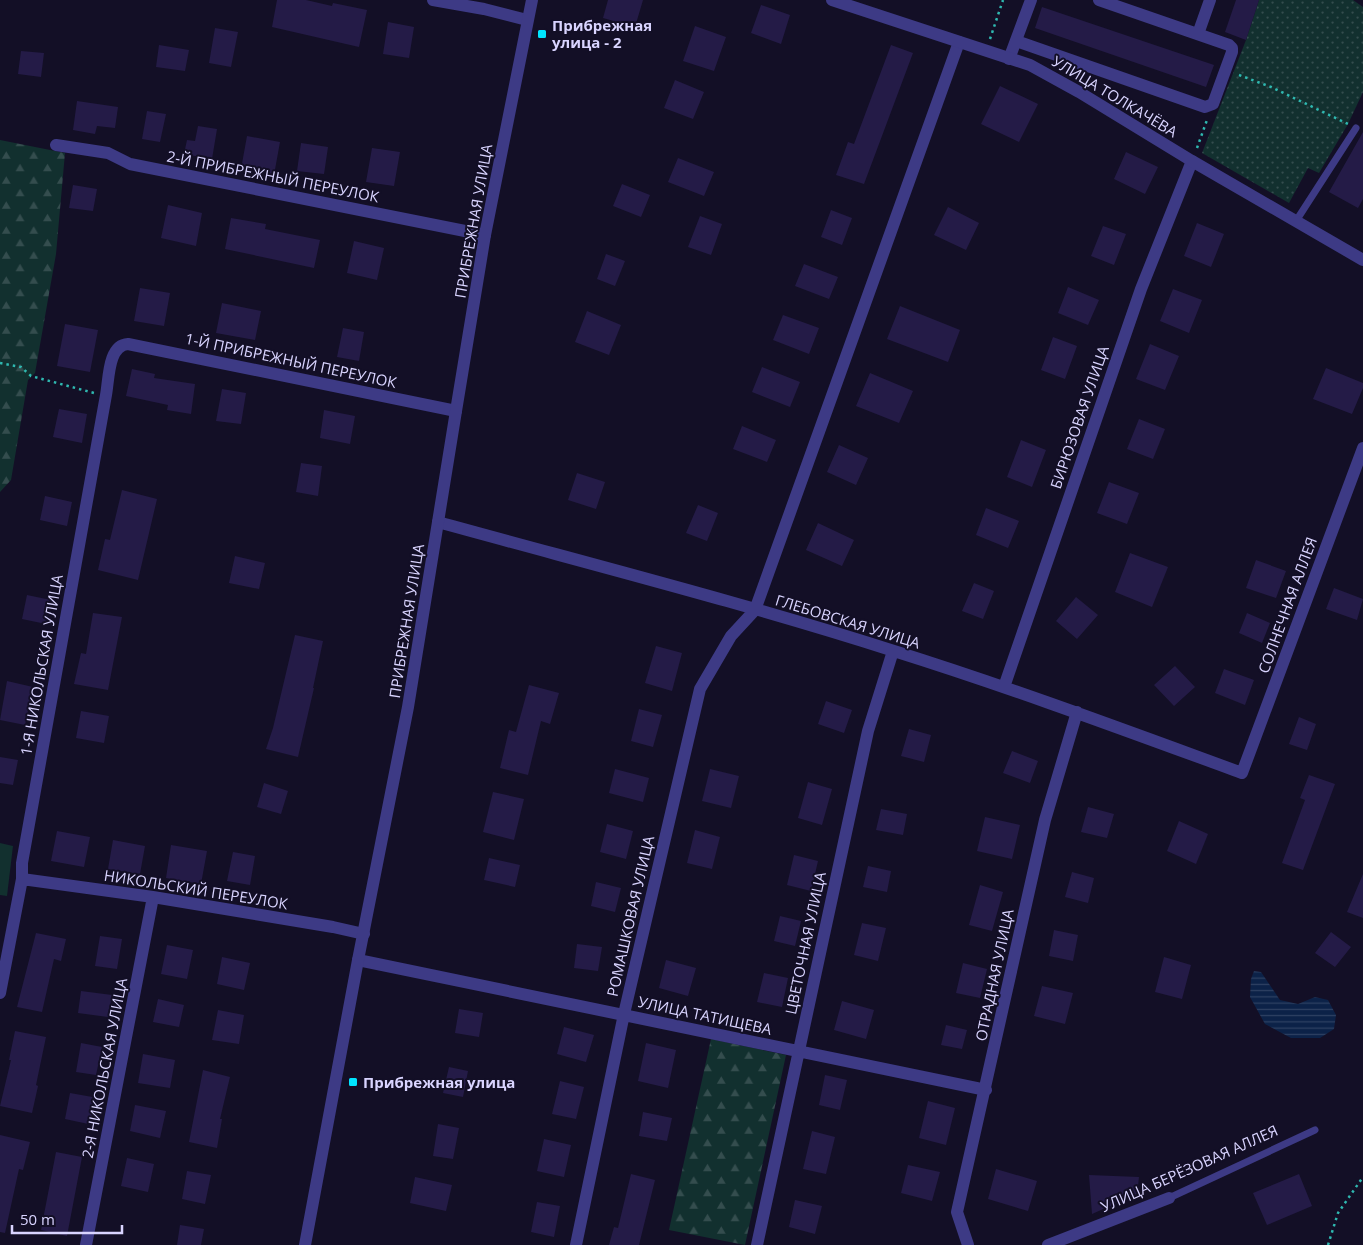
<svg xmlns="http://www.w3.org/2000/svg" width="1363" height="1245" font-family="'Open Sans',sans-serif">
<defs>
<pattern id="grass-dots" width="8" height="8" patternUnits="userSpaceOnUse" patternTransform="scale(1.25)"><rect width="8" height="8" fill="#12302f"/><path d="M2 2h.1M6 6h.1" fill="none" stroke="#344d4e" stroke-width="1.8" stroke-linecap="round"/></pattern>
<pattern id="forest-firs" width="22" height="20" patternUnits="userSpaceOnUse" patternTransform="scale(1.25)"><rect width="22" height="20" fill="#12302f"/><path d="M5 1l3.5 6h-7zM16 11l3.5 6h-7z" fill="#344d4e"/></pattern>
<pattern id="water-rules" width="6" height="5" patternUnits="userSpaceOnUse" patternTransform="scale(1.25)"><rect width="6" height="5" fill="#0c2248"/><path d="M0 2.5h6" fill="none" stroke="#2f4163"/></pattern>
</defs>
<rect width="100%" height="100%" fill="#130f26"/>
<path fill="url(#grass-dots)" d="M1259,0H1353L1363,7V92L1348,124L1319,173L1308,168L1289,203L1202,153L1246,40Z"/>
<path fill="url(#forest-firs)" d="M0,140L65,153L56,254L35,373L28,380L11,480L0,492Z
M711,1039L786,1055L745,1245L669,1230Z"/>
<path fill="#12302f" d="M0,843L13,846L7,896L0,895Z"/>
<path fill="url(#water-rules)" d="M1254,971L1261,972L1280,1000L1298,1004L1315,997L1328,1000L1336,1015L1334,1029L1320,1038H1291L1265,1024L1250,997L1251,979Z"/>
<path fill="#241b47" d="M277,0H306L332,6L333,3L367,10L359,47L272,27Z
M608,0H643L635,27L603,18Z
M1236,0H1259L1246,40L1225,32Z
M761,5L790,15L781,44L751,33Z
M1042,7L1214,65L1206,87L1035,28Z
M388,22L414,27L409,58L383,54Z
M695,26L726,37L714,71L683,61Z
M215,28L238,32L231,67L209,63Z
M159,45L189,50L185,71L156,67Z
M891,45L913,53L864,184L836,175L848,142L854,144Z
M21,51L44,53L41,77L18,74Z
M675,80L704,92L693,119L664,108Z
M1000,86L1038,104L1019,142L981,124Z
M77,101L118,107L115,128L97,126L95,134L73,130Z
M147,111L166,114L160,142L142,139Z
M198,126L217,129L212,159L184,154L187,140L195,141Z
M1363,132V199L1358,208L1329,192Z
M247,136L280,142L274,175L241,169Z
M301,143L328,147L324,174L297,171Z
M372,148L400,152L394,186L366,182Z
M1126,152L1158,167L1145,194L1114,179Z
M678,158L714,172L704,196L668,182Z
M622,184L650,195L641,217L613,206Z
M73,185L97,189L93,211L69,208Z
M168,205L202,213L196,246L161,238Z
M948,207L979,223L966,250L934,235Z
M831,210L852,218L842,245L821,237Z
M700,216L722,224L711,255L688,247Z
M231,218L266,224L265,229L320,240L314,268L225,249Z
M1197,223L1224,234L1211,267L1184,256Z
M1103,226L1126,234L1114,265L1091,256Z
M354,241L384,248L377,280L347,273Z
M606,254L625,261L615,286L597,279Z
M804,264L838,277L829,299L795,286Z
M1068,287L1099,300L1088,325L1058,313Z
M140,288L170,293L164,326L134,321Z
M1173,289L1202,300L1189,333L1160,321Z
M222,303L261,311L255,340L216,333Z
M900,306L960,330L948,362L887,339Z
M587,311L621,325L609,355L575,342Z
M783,315L819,328L809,354L773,340Z
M65,324L98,330L90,372L57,366Z
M343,328L364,332L359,361L337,357Z
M1053,337L1077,346L1065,379L1041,370Z
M1150,344L1179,356L1165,390L1136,379Z
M762,367L800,382L790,407L752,392Z
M1326,368L1363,383V388L1352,414L1313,399Z
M132,369L155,374L154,378L195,384L191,414L167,410L168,405L126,396Z
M870,373L913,391L899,423L856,406Z
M222,389L246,393L241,424L216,421Z
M59,409L87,414L82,443L53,437Z
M324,410L355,416L350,444L320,438Z
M1139,419L1165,429L1153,459L1127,449Z
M742,426L776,440L767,462L733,449Z
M1021,440L1046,450L1032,487L1007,477Z
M839,445L868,458L856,485L827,472Z
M301,463L322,466L318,496L296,492Z
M577,473L605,482L596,509L568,500Z
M1109,482L1139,493L1127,524L1097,513Z
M122,490L157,499L138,580L98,570L105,539L110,540Z
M45,496L72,502L67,526L40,520Z
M698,505L718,513L707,541L686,533Z
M986,508L1019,521L1008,548L976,535Z
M818,523L854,540L842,566L806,550Z
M1130,553L1168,567L1152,607L1115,592Z
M235,556L265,563L259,589L229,583Z
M1256,560L1286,571L1276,598L1246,588Z
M974,583L994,591L983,619L962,611Z
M1334,588L1363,599L1357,620L1326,609Z
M27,595L51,600L46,624L22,619Z
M1076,597L1098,615L1077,639L1056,621Z
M93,613L122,617L108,690L74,684L81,653L86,654Z
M1247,613L1270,623L1262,643L1239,633Z
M295,635L323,641L313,688H314L298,757L266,749L273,728Z
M656,646L682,653L672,691L645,683Z
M1175,666L1195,687L1174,706L1154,685Z
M1224,669L1254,680L1245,705L1215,693Z
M7,681L33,687L25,725L0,720Z
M529,685L559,693L550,724L541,721L528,775L500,768L509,730L516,732Z
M826,701L852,710L844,733L818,724Z
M639,709L662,715L653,747L631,741Z
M81,711L109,716L104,743L76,738Z
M1299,717L1316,724L1307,750L1289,744Z
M909,729L931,735L924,762L901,756Z
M1012,751L1038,761L1030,783L1003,773Z
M0,757L18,760L13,785L0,783Z
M615,769L649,778L643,802L609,793Z
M710,769L739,776L731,808L702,801Z
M1309,775L1335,784L1303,870L1282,863L1305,800L1300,798Z
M808,782L832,789L822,825L798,818Z
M264,783L288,791L281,814L257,807Z
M493,792L524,799L514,840L483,832Z
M1088,807L1114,814L1107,838L1081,832Z
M881,809L907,814L903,835L876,830Z
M985,817L1020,825L1012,859L977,851Z
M1179,821L1208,834L1196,864L1167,851Z
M607,824L633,831L626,859L600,852Z
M695,830L720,837L712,869L687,863Z
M57,831L90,837L84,867L51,861Z
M113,840L145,846L140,874L108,869Z
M171,845L207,851L201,884L166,878Z
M233,852L255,856L250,885L227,881Z
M794,855L818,861L811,891L787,885Z
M489,858L520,865L515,887L484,880Z
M868,866L891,871L887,892L863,887Z
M1072,872L1094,878L1088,903L1065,897Z
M1363,874V918L1347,912Z
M596,882L621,888L615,912L591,906Z
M980,885L1003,892L992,931L969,925Z
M780,916L801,921L795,946L774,941Z
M862,923L886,928L878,961L854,955Z
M1054,930L1078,935L1073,961L1049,956Z
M1331,932L1351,947L1335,967L1315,953Z
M36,933L66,939L61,961L54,959L42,1012L17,1007Z
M100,936L122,939L117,969L95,966Z
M577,944L602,947L598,971L574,968Z
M167,945L193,950L187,979L161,974Z
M222,957L250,963L244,990L217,984Z
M1164,957L1191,965L1182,999L1155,992Z
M666,960L696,968L688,996L659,988Z
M963,963L987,969L980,998L956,993Z
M764,973L788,978L782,1007L757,1002Z
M1042,986L1073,993L1065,1024L1034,1016Z
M81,991L112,995L108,1017L78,1013Z
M158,999L184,1005L179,1027L153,1022Z
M842,1001L874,1010L866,1039L834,1030Z
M459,1009L483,1013L479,1037L455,1033Z
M218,1010L244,1015L239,1044L212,1040Z
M946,1025L967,1030L962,1049L941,1045Z
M564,1027L594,1035L586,1062L557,1054Z
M15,1031L46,1037L36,1085L38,1086L32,1113L0,1106L11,1060H9Z
M81,1043L102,1047L96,1075L76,1072Z
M646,1043L676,1050L668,1088L638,1081Z
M143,1054L175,1060L170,1088L138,1083Z
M449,1067L468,1071L463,1097L443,1093Z
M203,1070L230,1077L220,1119H222L217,1148L189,1142Z
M825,1075L847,1080L840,1110L819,1105Z
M560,1081L584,1087L576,1119L552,1114Z
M70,1093L98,1098L93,1125L65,1119Z
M928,1101L955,1108L946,1145L919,1138Z
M135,1105L166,1111L160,1138L130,1131Z
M643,1112L672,1118L667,1141L639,1136Z
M438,1124L459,1128L453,1159L433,1156Z
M812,1131L835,1137L826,1174L803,1169Z
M0,1135L30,1142L23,1170L19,1169L5,1233L0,1232Z
M544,1139L571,1145L564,1177L537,1171Z
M56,1152L82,1157L67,1236L41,1230Z
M127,1158L154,1164L148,1192L121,1186Z
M908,1165L940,1172L932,1201L901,1193Z
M996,1169L1037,1181L1028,1211L988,1199Z
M187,1171L211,1175L205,1204L182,1199Z
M631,1174L655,1180L639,1245H609L614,1227L618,1228Z
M1299,1174L1312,1206L1267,1225L1253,1193Z
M1089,1175L1139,1177L1137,1194L1092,1214Z
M415,1177L452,1185L446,1211L410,1203Z
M795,1200L822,1206L815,1234L789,1227Z
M537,1202L560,1206L554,1237L531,1232Z
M180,1225L204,1229L201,1245H177Z"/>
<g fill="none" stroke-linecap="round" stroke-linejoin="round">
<path stroke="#2fb8b0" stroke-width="2.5" stroke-dasharray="2.5 4" stroke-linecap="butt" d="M990,39L1003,0
M1239,75L1271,87L1348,124
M1197,148L1207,120
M0,363L21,367L31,376L94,393
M1328,1245L1338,1213L1363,1177"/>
<path stroke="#3d3a85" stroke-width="7" d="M1296,221L1356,128
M1169,1198L1315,1130"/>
<path stroke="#3d3a85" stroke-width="12" d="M433,0L484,9L527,20
M1198,34L1210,0
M1016,41L1205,107L1213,104L1232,52V48L1229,45L1099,0
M1009,59L1031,0
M56,145L108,153L130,164L485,235
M438,522C590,564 744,603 894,651C1012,688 1127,731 1242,773L1363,448
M1004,687L1141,289L1192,161
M22,879L153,897L333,927L364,934
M358,960L986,1090
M0,993L22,879V863L106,395C109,379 108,345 128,344L456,411
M86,1245L153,897
M576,1245L624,1014L700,689L731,636L755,610L959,42
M757,1245L868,731L893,651
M968,1245L957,1212L1045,820L1077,712
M1048,1245L1169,1198"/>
<path stroke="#3d3a85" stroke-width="12" d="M832,0L1030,65L1079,92L1192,161L1363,260
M305,1245L358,960L408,707L456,411L485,235L532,0"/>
</g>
<g fill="#00e5ff" stroke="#130f26" stroke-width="2">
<rect x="537" y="29" width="10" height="10" rx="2.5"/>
<rect x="348" y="1077" width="10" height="10" rx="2.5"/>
</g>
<g text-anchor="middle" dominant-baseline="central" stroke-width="4" stroke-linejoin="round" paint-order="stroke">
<g font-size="15" font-weight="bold" fill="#d9d4ff" stroke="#130f26" text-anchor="start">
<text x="552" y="25">Прибрежная<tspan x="552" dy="17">улица - 2</tspan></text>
<text x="363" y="1082">Прибрежная улица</text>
</g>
<g font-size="15" fill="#d9d4ff" stroke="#130f26">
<text transform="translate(1115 96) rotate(31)">УЛИЦА ТОЛКАЧЁВА</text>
<text transform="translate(273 176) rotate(11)">2-Й ПРИБРЕЖНЫЙ ПЕРЕУЛОК</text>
<text transform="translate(473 221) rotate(-80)">ПРИБРЕЖНАЯ УЛИЦА</text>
<text transform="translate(291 360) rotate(12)">1-Й ПРИБРЕЖНЫЙ ПЕРЕУЛОК</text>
<text transform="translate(1079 417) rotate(-71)">БИРЮЗОВАЯ УЛИЦА</text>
<text transform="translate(1287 605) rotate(-70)">СОЛНЕЧНАЯ АЛЛЕЯ</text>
<text transform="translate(406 621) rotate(-81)">ПРИБРЕЖНАЯ УЛИЦА</text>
<text transform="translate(848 621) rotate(17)">ГЛЕБОВСКАЯ УЛИЦА</text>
<text transform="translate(41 665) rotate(-80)">1-Я НИКОЛЬСКАЯ УЛИЦА</text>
<text transform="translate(196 889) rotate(9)">НИКОЛЬСКИЙ ПЕРЕУЛОК</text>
<text transform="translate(630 916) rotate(-77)">РОМАШКОВАЯ УЛИЦА</text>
<text transform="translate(805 943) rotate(-78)">ЦВЕТОЧНАЯ УЛИЦА</text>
<text transform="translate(994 975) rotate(-78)">ОТРАДНАЯ УЛИЦА</text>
<text transform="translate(705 1015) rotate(12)">УЛИЦА ТАТИЩЕВА</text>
<text transform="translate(104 1068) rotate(-79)">2-Я НИКОЛЬСКАЯ УЛИЦА</text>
<text transform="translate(1189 1168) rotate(-24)">УЛИЦА БЕРЁЗОВАЯ АЛЛЕЯ</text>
</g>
</g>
<path d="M12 1225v8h110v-8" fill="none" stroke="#d9d4ff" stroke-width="2.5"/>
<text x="20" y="1225" font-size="15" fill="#d9d4ff" stroke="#130f26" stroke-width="4" paint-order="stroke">50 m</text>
</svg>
